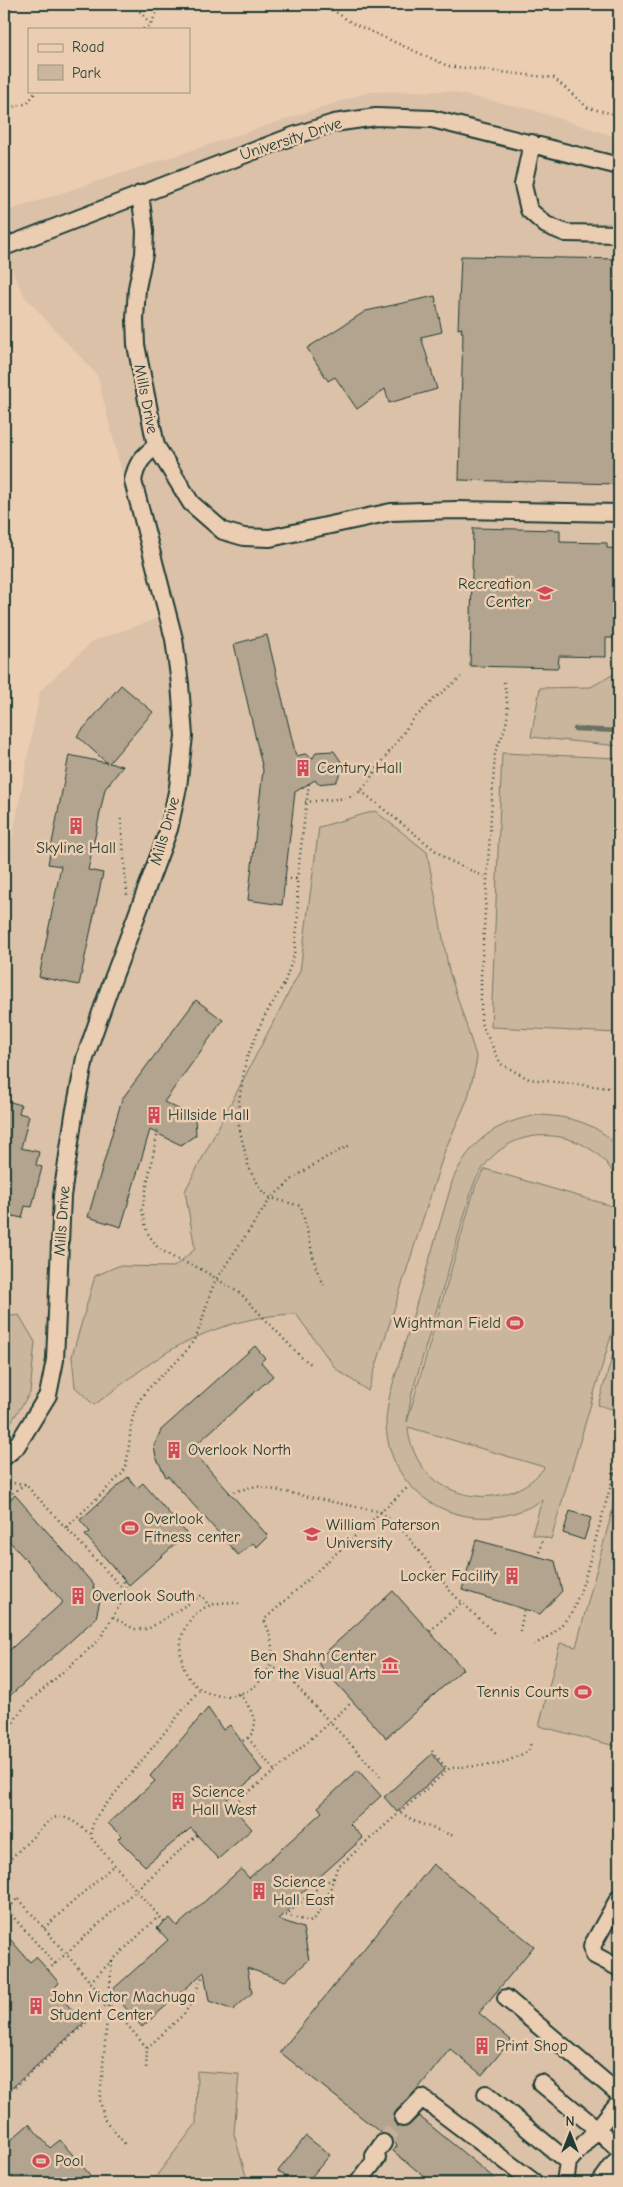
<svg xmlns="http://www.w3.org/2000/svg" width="623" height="2187" font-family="'Comic Neue',sans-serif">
<rect width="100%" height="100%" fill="#ebcdb2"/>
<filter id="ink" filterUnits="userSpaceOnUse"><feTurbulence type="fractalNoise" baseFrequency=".02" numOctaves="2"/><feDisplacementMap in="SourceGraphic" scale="10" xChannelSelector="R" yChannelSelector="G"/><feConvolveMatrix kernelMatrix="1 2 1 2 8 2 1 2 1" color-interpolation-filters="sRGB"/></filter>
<g filter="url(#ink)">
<path fill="#dac1a8" d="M446,91L530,109L619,138V2183H4V884L40,691L93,641L159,618L97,375L25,297L4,254V212L369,92Z"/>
<path fill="#cab59d" stroke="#747968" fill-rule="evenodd" d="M619,671V746L531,737L540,688L591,687Z
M502,753L619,758V1033L491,1027Z
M375,811L427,852L449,971L477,1059L468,1098L445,1150L368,1391L336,1369L296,1314C253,1315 207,1329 169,1351C143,1367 119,1387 94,1405L75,1387L72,1356L95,1276L118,1266L174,1267L195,1249L185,1191L300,971L319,827Z
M538,1115C569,1116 598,1123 619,1148V1188C607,1141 545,1122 506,1146C491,1155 482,1168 474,1183L412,1393L407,1422L476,1184L485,1169L619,1208V1309L551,1539L532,1534L542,1500C478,1542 389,1505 386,1424C386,1414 388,1404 390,1394L453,1179C471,1140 496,1122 538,1115ZM408,1427L544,1467V1468C512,1510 440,1505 416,1456C412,1447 408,1437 408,1427Z
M19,1315L35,1342L30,1393L4,1433V1317Z
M619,1334V1411L598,1405Z
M619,1485V1747L539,1726L560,1643L576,1647Z
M197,2071L239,2074L234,2134L248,2183H156L154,2179L196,2124Z"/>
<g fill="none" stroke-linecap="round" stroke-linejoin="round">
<path stroke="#697162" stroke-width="4.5" d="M575,729L619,731"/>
</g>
<path fill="#b2a48f" stroke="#1f3d34" d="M461,256L619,259V484L459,480L463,332H461L462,328L458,329Z
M435,296L442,332L421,337L437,389L389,403L385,389L357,409L335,377L328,381L307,348L366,311Z
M473,528L560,530V542L607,543V548L619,549V638H606V657L559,656L558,668L470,666Z
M267,635L296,756L305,754L313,758L316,752L334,751L344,766L336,782L318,784L315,780L295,792L282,905L248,900L263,770L234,644Z
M121,685L153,712L109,763L123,766L105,789L88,870L103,873L79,985L39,977L61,866L48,864L69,755L107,763L77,736Z
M196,1000L223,1020L164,1102L195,1117L196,1135L181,1145L150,1130L121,1227L88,1217L122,1099Z
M4,1100L21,1105L19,1113L29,1116L21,1148L39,1152L36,1165L42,1167L32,1207L25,1206L22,1218L4,1214Z
M255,1346L265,1358L261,1362L273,1376L191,1449L268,1536L257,1547L253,1543L238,1555L168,1476L166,1477L156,1457L154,1446L161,1430Z
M128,1477L137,1488L143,1483L187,1534L129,1585L85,1535L90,1532L80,1520Z
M15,1495L94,1585L93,1587L100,1600L96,1618L4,1701V1655L63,1602L4,1535V1505Z
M570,1511L591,1518L584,1540L563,1533Z
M476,1540L555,1561L562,1591L540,1614L462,1590Z
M393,1591L463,1669L386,1738L316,1661Z
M208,1708L223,1730L230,1725L262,1771L226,1800L252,1829L218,1859L191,1828L145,1866L118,1839L121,1836L108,1823L155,1781L150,1776Z
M432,1754L445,1769L397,1812L384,1797Z
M358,1770L381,1796L350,1824L363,1838L288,1905L291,1908L278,1919L303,1928L309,1960L285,1981L247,1968L252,1993L233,2010L209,2001L204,1972L142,2027L111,1991L168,1940L157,1928L170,1918L177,1926L241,1869L249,1878L322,1812L318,1807Z
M433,1864L534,1946L479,2013L511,2040L482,2075L450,2049L417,2090L396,2111L393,2120L397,2126L405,2128L419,2116L500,2183H432L393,2151L397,2146L389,2135L381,2133L280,2052Z
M4,1932L30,1962L36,1957L48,1970L59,1983L53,1989L84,2023L4,2095Z
M29,2124L50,2148L60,2140L90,2175L80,2183H4V2146Z
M306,2136L330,2155L306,2183H294L278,2171Z"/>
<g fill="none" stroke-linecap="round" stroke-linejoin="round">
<path stroke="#c2b099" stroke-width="16" stroke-dasharray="16 8" stroke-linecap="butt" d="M383,2143L403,2118"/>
<g stroke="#1f3d34" stroke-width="20">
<path id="minor" d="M532,143L523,185L529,210L546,225L566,233L619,234
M140,194L145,231L144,254L137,288L135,319L136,345L156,446L191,503L223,531L244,537L270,538L391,512L456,510L619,513
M4,247L293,136L334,123L376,117L432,119L619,166
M4,1457L16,1447L48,1395L55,1360L62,1196L74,1115L85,1058L111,984L169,829L178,787L184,736L180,684L174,639L133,481C136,464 142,457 156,446
M619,1898L592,1946L594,1955L619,1968
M506,1998L619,2094
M541,2083L597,2129L619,2102
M486,2094L568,2162
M403,2118L422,2098L535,2183
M374,2156L383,2143
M358,2183L377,2158
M565,2183L568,2162L597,2129L619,2149
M600,2183L619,2157"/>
</g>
<path stroke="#1f3d34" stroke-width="2.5" stroke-dasharray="1 4" stroke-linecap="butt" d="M133,4L150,23
M324,4L352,23L448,66L554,78L588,108L619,115
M143,29L151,24L161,4
M4,107L9,108L28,103L36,91
M504,682C510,715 509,722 495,752L481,976V1023L501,1064L529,1079L619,1089
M361,791L446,859L487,878
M305,802L348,798L361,791L411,722L434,699L461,677
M121,819L127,895
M285,879H297L298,917L294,955L284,984L263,1019L246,1060L239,1100V1127L249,1169L263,1192L271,1198L301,1206L316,1268L324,1285
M297,879L309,783
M158,1131L142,1210L147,1232L158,1248L176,1259L199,1268L241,1294L301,1357L311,1364
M614,1473L619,1475
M4,1485L16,1483L25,1484L125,1591
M229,1493L256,1486L381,1512L405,1533L451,1592L496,1635
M4,1499L25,1484
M67,1527L123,1473C132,1451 127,1426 137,1405C149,1380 182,1364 196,1336C205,1317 207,1296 217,1278L271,1198L295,1177L325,1158L352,1144
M538,1557L542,1540
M239,1604C221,1600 203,1604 191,1619C183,1628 179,1642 181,1655C189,1726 303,1698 264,1620L407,1488
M113,1617L134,1629H148L202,1595L208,1605
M430,1631L462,1602
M520,1631L524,1609
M534,1645L554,1633L572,1613L584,1581L619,1456
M271,1666L287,1676L381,1777
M239,1694C252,1709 265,1730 242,1741
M248,1738L275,1771
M4,1740L17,1716L29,1702L99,1640L127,1593L123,1579
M432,1751L448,1770
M231,1806L275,1771L352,1702
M401,1813L416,1822L454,1836
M4,1865L52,1818C68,1814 77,1824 90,1834
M333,1878L312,1892L286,1915L310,1922C326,1909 331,1886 337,1868L450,1768L501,1764L529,1751L531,1741
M164,1922L92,1839L91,1831L95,1818L200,1689
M44,1928L114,1865
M112,1961L100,2100L104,2119L125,2144
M55,1964L7,1910L18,1898L147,2048L146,2071
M48,1970L197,1835
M90,1982L159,1916
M147,2048L184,2014L190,2005L203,1975
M4,2097L108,2003"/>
<use href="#minor" stroke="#ebcdb2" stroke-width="16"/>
</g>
</g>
<defs>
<g id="university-bare" transform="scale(1.35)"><path d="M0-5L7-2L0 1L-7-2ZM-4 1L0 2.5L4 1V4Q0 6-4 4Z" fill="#d1495b" stroke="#ebcdb2" stroke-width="2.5" paint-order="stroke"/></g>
<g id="building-bare" transform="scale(1.35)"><path d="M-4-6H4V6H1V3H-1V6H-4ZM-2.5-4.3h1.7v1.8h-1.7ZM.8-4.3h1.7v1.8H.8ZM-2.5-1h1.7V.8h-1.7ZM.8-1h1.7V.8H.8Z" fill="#d1495b" stroke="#ebcdb2" stroke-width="2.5" paint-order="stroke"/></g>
<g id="stadium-bare" transform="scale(1.35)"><path d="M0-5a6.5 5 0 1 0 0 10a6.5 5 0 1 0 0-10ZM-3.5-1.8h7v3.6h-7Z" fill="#d1495b" stroke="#ebcdb2" stroke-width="2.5" paint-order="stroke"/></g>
<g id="museum-bare" transform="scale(1.35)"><path d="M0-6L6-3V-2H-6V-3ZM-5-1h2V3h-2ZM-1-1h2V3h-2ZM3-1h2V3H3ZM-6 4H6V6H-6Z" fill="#d1495b" stroke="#ebcdb2" stroke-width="2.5" paint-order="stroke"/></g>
</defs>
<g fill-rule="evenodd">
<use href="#university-bare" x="545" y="593"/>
<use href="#building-bare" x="303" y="768"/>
<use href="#building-bare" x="76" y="826"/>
<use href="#building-bare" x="154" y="1115"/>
<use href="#stadium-bare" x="515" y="1323"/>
<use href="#building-bare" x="174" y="1450"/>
<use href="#stadium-bare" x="130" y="1528"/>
<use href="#university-bare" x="312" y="1534"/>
<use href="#building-bare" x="512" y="1576"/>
<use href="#building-bare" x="78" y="1596"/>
<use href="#museum-bare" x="390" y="1665"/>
<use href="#stadium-bare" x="583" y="1692"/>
<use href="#building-bare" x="178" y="1801"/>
<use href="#building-bare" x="259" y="1891"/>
<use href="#building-bare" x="36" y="2006"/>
<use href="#building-bare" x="482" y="2046"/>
<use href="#stadium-bare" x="41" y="2161"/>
</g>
<g text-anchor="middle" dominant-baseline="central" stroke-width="5" stroke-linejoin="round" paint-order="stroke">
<g font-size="16" fill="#1f3d34" stroke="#ebcdb2">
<text transform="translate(291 139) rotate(-18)">University Drive</text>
<text transform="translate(146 399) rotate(79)">Mills Drive</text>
<text transform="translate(165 831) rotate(-74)">Mills Drive</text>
<text transform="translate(62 1221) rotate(-86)">Mills Drive</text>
</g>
<g font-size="16" fill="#1f3d34" stroke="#ebcdb2" text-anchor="start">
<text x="531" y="584" text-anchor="end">Recreation<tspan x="531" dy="18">Center</tspan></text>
<text x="317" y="768">Century Hall</text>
<text x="76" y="848" text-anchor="middle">Skyline Hall</text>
<text x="168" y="1115">Hillside Hall</text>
<text x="501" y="1323" text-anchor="end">Wightman Field</text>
<text x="188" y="1450">Overlook North</text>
<text x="144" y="1519">Overlook<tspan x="144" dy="18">Fitness center</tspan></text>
<text x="326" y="1525">William Paterson<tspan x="326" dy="18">University</tspan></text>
<text x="498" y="1576" text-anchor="end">Locker Facility</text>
<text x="92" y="1596">Overlook South</text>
<text x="376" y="1656" text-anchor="end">Ben Shahn Center<tspan x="376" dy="18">for the Visual Arts</tspan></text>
<text x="569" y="1692" text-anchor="end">Tennis Courts</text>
<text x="192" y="1792">Science<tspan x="192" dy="18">Hall West</tspan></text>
<text x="273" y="1882">Science<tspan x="273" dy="18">Hall East</tspan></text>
<text x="50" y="1997">John Victor Machuga<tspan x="50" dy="18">Student Center</tspan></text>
<text x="496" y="2046">Print Shop</text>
<text x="55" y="2161">Pool</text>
</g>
</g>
<rect width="623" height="2187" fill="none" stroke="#ebcdb2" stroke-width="20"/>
<rect x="10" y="10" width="603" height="2167" fill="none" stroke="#1f3d34" stroke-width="2" filter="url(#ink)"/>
<rect x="28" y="28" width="162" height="65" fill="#ebcdb2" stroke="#999380"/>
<rect x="38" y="44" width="25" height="8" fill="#ebcdb2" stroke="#999380"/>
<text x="72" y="52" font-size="15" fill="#1f3d34">Road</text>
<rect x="38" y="65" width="25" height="15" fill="#cab59d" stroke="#999380"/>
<text x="72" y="78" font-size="15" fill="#1f3d34">Park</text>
<g transform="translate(570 2134)" stroke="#ebcdb2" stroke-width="4" paint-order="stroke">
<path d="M0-4L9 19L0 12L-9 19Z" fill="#1f3d34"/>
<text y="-8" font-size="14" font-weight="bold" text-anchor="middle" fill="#1f3d34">N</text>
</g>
</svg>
